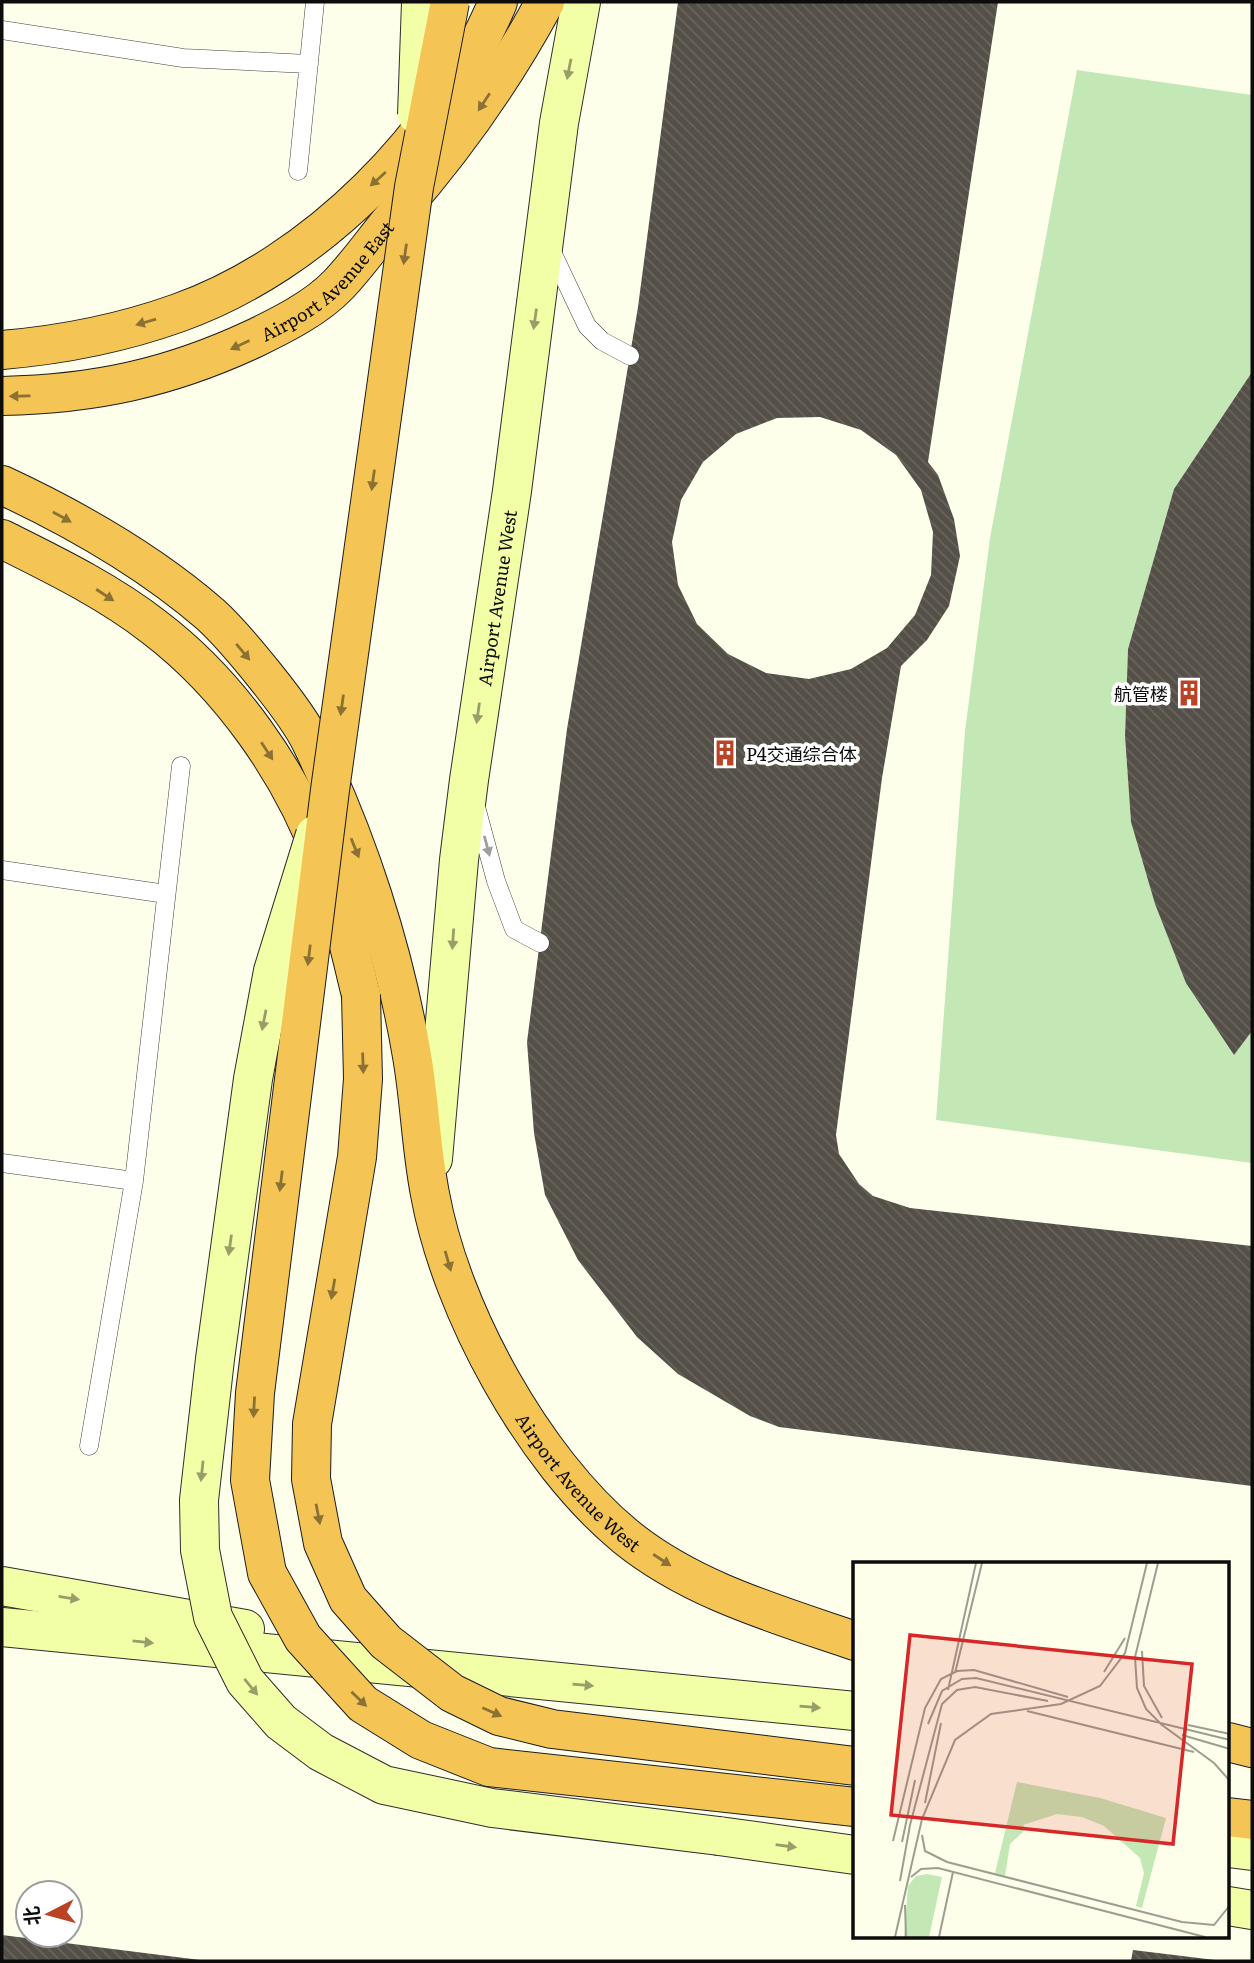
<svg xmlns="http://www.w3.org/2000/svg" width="1254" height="1963" font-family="Literata,'Noto Sans SC',serif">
<defs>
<pattern id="building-back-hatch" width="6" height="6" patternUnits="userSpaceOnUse" patternTransform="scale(1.75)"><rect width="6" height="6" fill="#545048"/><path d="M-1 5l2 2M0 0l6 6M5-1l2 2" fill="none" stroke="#68645e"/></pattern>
</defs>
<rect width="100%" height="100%" fill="#feffeb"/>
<path fill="#c3e8b5" d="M1077,70L1252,95V372L1174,489L1128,649L1125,736L1131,822L1155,904L1186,982L1234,1055L1252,1031V1163L936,1120L965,731L990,538Z"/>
<path fill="url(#building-back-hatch)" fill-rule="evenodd" d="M678,2H998L928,462L938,475L954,519L960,556L949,606L927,640L901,666L882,778L836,1135L839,1154L859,1184L873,1196L910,1208L1252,1246V1486L779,1427L750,1416L678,1374L637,1337L578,1260L545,1195L534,1133L527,1042L567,729L638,307ZM820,417L861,430L896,455L921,490L933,532L931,575L915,615L887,648L851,669L809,679L766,673L728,654L697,624L678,585L672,542L681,500L703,462L736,434L777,418Z
M1252,372V1031L1234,1055L1186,983L1155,904L1131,822L1125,736L1128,649L1174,489Z
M2,1935L200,1960V1961H2Z
M1133,1950L1215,1960V1961H1131Z"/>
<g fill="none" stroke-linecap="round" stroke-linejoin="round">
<g stroke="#3f3f3f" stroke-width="19">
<path id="lane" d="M2,30L183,58L309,64
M298,171L315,2
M550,248L587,326L602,341L630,356
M476,807L496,881L514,929L540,943
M2,870L166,894
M2,1163L134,1181L89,1446
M134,1181L181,766"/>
</g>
<g stroke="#2e2e2e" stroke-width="40">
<g id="secondary">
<path id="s1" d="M433,1159L459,860L469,780L512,491L559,123L581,2"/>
<path d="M2,1586L245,1629"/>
<path d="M2,1627L855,1711"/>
<path d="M719,1836L855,1855"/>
<path d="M1228,1848L1252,1851"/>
<path d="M1228,1906L1252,1910"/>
</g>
</g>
<g stroke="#1d1d1d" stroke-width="40">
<g id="highway">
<path d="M2,350C61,345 122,333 178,313C316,264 442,135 498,2"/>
<path id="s2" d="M2,396C95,394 169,378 253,339C282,325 316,308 338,285C360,262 378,235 399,211C456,146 504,78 545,2"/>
<path id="s3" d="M2,485C75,519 150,562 211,615C236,638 297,712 311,742C358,839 394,949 412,1056C420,1102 421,1148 430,1194C451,1310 533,1460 625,1536C691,1590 776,1614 855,1641"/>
<path d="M2,539C54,565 108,591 154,627C229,684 292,773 324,862C340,905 350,950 361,995"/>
<path d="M1228,1742L1252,1748"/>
<path d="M1228,1817L1252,1820"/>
</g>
</g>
<use href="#lane" stroke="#fff" stroke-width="18"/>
<use href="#secondary" stroke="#f3ffa6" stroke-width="38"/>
<use href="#highway" stroke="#f4c454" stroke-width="38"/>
<g stroke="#2e2e2e" stroke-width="40" stroke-linecap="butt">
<path id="secondary-bridge" d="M417,115L421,2
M315,835L273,971L253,1079L215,1359L199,1500L200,1550L213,1617L245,1681L281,1722L321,1752L384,1785L492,1808L719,1836"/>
</g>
<g stroke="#1d1d1d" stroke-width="40" stroke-linecap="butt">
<path id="highway-bridge" d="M450,2L414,187L330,790L255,1393L250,1480L267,1573L303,1638L363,1704L421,1740L489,1767L855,1807
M361,995L363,1079L357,1157L312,1424L311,1479L323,1543L348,1599L386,1642L452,1693L499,1716L552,1729L855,1766"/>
</g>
<use href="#secondary-bridge" stroke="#f3ffa6" stroke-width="38"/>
<use href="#highway-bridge" stroke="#f4c454" stroke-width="38"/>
</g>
<defs><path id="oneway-solid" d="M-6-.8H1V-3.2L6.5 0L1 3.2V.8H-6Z" transform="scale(1.75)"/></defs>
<g fill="#979e68">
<use href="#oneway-solid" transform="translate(569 69) rotate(101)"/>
<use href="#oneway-solid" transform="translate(535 319) rotate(98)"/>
<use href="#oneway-solid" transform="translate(478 713) rotate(98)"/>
<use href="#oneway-solid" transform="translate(453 939) rotate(94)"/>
<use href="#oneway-solid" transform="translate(264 1020) rotate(101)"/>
<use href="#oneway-solid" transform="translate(230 1245) rotate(98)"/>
<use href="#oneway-solid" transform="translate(202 1471) rotate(96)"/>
<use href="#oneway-solid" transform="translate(69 1598) rotate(9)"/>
<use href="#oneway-solid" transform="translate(143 1642) rotate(6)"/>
<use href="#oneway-solid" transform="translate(583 1685) rotate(5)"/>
<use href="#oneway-solid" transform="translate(251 1687) rotate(51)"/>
<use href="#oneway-solid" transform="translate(810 1707) rotate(5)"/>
<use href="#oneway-solid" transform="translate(786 1846) rotate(8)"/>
</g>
<g fill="#8c7134">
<use href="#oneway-solid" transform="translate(484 102) rotate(123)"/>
<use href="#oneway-solid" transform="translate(378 179) rotate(138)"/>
<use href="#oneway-solid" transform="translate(405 254) rotate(98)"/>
<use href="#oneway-solid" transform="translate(146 322) rotate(164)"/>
<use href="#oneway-solid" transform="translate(240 345) rotate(155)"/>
<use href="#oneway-solid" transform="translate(20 396) rotate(179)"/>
<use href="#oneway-solid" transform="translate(373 480) rotate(98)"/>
<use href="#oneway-solid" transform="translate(62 517) rotate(29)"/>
<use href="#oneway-solid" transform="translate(105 595) rotate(33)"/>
<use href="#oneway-solid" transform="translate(243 652) rotate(50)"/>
<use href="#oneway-solid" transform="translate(342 705) rotate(98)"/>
<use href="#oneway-solid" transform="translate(267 751) rotate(57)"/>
<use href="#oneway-solid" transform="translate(355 848) rotate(68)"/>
<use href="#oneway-solid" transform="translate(309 955) rotate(97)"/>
<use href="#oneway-solid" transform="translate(363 1063) rotate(88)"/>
<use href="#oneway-solid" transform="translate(281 1181) rotate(97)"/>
<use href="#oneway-solid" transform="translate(448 1261) rotate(74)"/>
<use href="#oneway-solid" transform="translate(333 1289) rotate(100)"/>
<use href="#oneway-solid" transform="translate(254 1407) rotate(93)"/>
<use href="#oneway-solid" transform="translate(318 1514) rotate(79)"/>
<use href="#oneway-solid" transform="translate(662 1560) rotate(33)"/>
<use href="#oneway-solid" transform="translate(359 1699) rotate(44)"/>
<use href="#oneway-solid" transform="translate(492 1712) rotate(24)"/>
</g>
<use fill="#9e9e9e" href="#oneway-solid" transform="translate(487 846) rotate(75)"/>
<defs>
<g id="building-bare" transform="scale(2.1)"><path d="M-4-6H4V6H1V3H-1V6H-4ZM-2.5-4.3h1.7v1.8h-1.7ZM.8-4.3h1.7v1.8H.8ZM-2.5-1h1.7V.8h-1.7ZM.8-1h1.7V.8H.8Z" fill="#bb4325" stroke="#fff" stroke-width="2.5" paint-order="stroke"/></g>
</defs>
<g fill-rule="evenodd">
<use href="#building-bare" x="1189" y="693"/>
<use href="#building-bare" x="725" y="753"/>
</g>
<g text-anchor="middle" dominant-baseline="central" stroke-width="7" stroke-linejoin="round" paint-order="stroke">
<g font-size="18" fill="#0c0c0c" stroke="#fff">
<text stroke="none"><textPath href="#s2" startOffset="355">Airport Avenue East</textPath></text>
<text stroke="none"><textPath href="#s1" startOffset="565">Airport Avenue West</textPath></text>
<text stroke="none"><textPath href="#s3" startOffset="1208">Airport Avenue West</textPath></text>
</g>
<g font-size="18" fill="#0c0c0c" stroke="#fff" text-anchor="end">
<text x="1168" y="693">航管楼</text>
<text x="746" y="753" text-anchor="start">P4交通综合体</text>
</g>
</g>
<g transform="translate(853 1562)">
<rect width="376" height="376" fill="#feffeb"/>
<path d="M164,220L247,236L313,256L289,346L283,344L291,311L287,296L251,264L229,255L204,252L170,263L173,267L157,282L152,314L142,311ZM74,312L89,315L76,375H51L55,324L63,314Z" fill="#c3e8b5"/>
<path fill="none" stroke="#9d9e92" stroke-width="2" d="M305,1L282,95L284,126L293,147L309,163L361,201L377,219M289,89L291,124L309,156M251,110L272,76M102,111L129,1M95,128L123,1M174,149L341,190M75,162L89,129L109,117L123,116L377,178M335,163L377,172M329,173L377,187M72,241L88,161M69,273L72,289L94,300L329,360L361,363L377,343M40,279L72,146L88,117L104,109L121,108L215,135M49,280L62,218M58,315L68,307L85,306L352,375M47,319L57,263L89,142L104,128L122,125L195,139M52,343L53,375M42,375L69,257L102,178L138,152L208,142L247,124L272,91L294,1M86,375L100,310"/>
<path fill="#d62828" fill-opacity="0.15" stroke="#d62828" stroke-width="3.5" d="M57,73L339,102L320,282L38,253Z"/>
<rect width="376" height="376" fill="none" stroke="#0c0c0c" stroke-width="3.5"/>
</g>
<rect width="1254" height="1963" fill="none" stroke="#0c0c0c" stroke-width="7"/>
<g transform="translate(49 1914) rotate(264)"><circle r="33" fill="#ffffff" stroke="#9e9e9e" stroke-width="2"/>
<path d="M0-5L12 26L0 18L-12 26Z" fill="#bb4325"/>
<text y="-10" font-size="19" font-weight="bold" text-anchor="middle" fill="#0c0c0c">北</text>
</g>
</svg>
